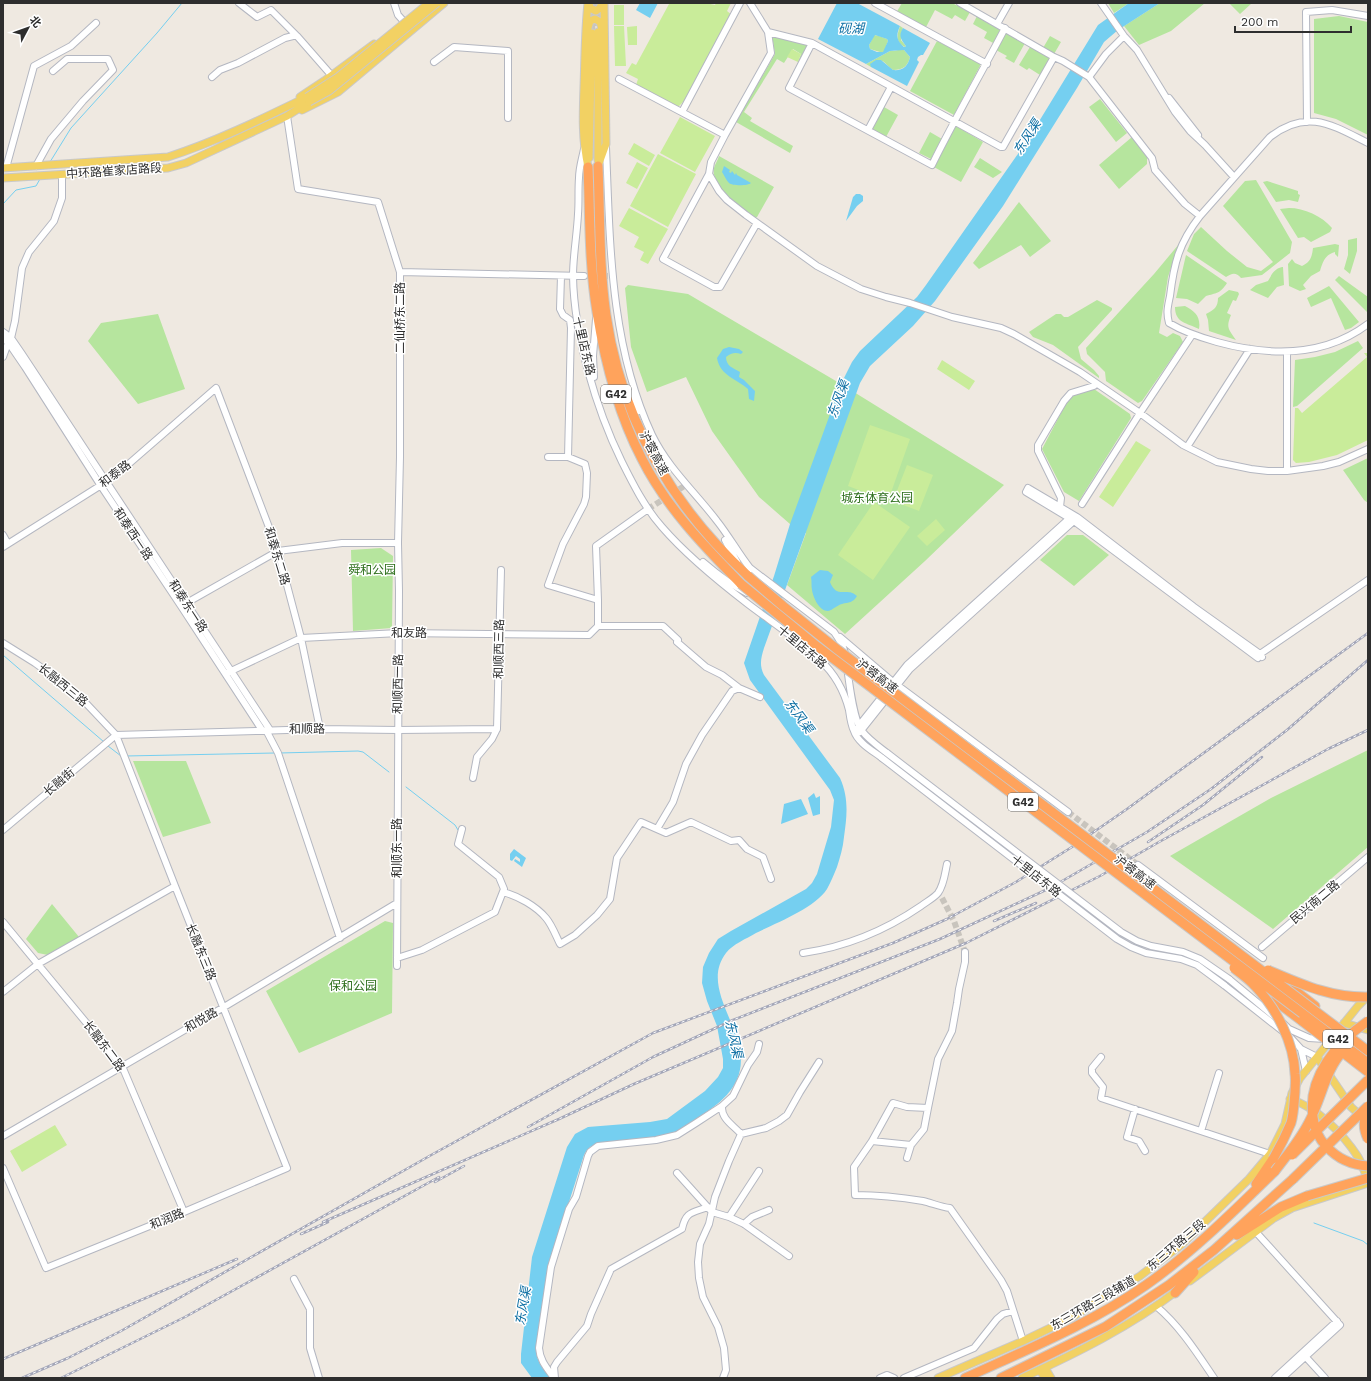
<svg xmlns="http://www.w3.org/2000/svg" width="1371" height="1381" font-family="'Work Sans','Noto Sans SC',sans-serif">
<rect width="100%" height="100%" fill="#efe9e1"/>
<path fill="#b6e59e" d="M902,3H952L970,12L965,21L955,15L952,19L935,10L925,29L896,13Z
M1108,3H1129L1114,13Z
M1160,3H1205L1171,31L1139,45L1124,26Z
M1229,3H1252L1240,14Z
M977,16L1002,31L995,44L984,38L987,32L973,24Z
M1339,16L1368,22V135L1336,119L1314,113V19Z
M900,26L903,28L902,30L901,40L906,46L905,47C895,42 897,35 900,26Z
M1005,32L1025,43L1014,63L1005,58L1007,56L996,50Z
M772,35L810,44L800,63L798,62L801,54L793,49L784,63L777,59L744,112L752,118L750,121L793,146L790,153L736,122L775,54Z
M874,35L879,36L887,39L888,41L884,52H880L870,49L869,45Z
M1050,36L1061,42L1054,54L1043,48Z
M937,41L981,64L954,115L910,91Z
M1030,47L1050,58L1040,75L1029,68L1027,70L1019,65Z
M902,49L904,50L910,57C908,66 903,70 893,70C883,63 884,56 871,64V67L866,64L890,51H894Z
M1100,99L1127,133L1116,142L1089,107Z
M884,107L898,115L886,137L872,129Z
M956,126L983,142L961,182L934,167Z
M930,132L942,139L931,159L919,153Z
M1132,137L1147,155V164L1119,189L1099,165Z
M719,156L774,187L757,217L755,218L750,215C739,206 710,185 714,168C715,164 718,160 719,156Z
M980,158L1002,172L993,178L974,167Z
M1256,180L1292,242L1290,253L1262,275L1241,278C1236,272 1232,273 1226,277L1187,251L1194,234L1201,227L1227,251L1247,267L1261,271L1273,262L1223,206L1245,181Z
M1267,181L1298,191V194L1300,195L1298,202L1289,200L1276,202L1263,182Z
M1019,202L1051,241L1030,257L1021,245L979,269L973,263Z
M1289,208C1304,208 1322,216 1332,228L1330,232L1311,242L1304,237L1298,238L1280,209Z
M1357,238V251L1350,274L1344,269L1348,255V240Z
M1179,244L1168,277L1159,333L1167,337L1173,333L1180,336L1183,342L1142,401L1138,403L1106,381L1105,372L1087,354L1086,348L1154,274Z
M1335,244L1339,245L1338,257L1335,254V252C1325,255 1323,261 1320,271L1311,276L1303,285L1306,289L1300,291L1289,286L1288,264L1292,259L1295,263L1302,266C1311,262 1312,256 1313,248Z
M1186,255L1227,283C1220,294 1216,293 1206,296L1198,304L1187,299L1176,298Z
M1282,267H1283L1284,285L1277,287L1268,298L1250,290L1256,285L1268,281C1272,274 1274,269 1282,267Z
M1339,276L1368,297V313L1335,280Z
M628,285L688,294L841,384L1004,485L925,561L845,634L787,585L806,533L790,524L759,497L712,431L686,377L647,392L631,347L625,288Z
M1329,286L1359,322L1351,328L1345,330L1331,298L1311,307L1307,298Z
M1229,290L1238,292L1239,294L1236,301L1233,300L1227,313L1231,315C1226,327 1228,329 1236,340L1209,331L1208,320L1206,314C1214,310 1218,307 1218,298Z
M1097,300L1112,308V310L1078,347L1081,359L1094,370L1099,376V378L1053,345L1033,337L1029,332L1056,314H1061L1064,317H1068Z
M1185,306C1195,311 1201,317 1199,329C1187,323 1175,323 1175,307Z
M158,314L185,389L138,404L88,341L101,323Z
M1358,341L1363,348L1297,406L1293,407L1295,360L1315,357L1335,352Z
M1094,389L1130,414L1131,418L1079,501L1064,492L1042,449L1070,396Z
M1368,458V503L1364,500L1343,470Z
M1067,535H1083L1109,555L1074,586L1040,560Z
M381,548L393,556L392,628L353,631L351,550Z
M1368,750V847L1273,929L1170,856L1271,798Z
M133,761H186L211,823L163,837Z
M52,904L79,937L48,955L38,953L26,939Z
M385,921L393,923L392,1013L299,1053L266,991Z"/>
<path fill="#c9ec9a" d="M668,3H706L715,5L716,3H731L727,11L732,15L684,101L679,106H675L636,85L638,79L626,73L632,63L636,65L669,4Z
M614,5H624V25H614Z
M614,26H624L626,66H615Z
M637,26V45H628L627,27Z
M792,49L801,54L798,62L787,57Z
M680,117L715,136L695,172L660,153Z
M634,143L655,155L649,166L628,154Z
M658,154L696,174L668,227L630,206Z
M637,162L648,168L637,189L626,183Z
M629,208L668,229L648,264L640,260L644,252L634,247L639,237L619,226Z
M1364,353H1368V440L1337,455L1309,462L1296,463L1293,460L1295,408H1298L1302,413L1367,357Z
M942,360L975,381L969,390L937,369Z
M870,425L910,439L888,501L848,486Z
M1136,441L1151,450L1113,507L1099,497Z
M907,465L933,475L919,511L893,501Z
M874,502L910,527L873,580L838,555Z
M936,519L945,530L927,546L917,536Z
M55,1125L67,1145L22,1172L10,1151Z"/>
<path fill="#75cff0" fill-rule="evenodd" d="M640,3H658L650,18L636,10Z
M837,3H857L900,26C896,35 896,40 904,47H905L906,46C901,39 898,36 903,28L930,43L923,55H921L918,57L917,60L919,62L907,86L871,67L870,64L876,60H881L893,70C903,71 908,66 910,57L904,50L890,51L866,64L818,39ZM875,35L887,39L888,41L883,52H877L870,49L869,45Z
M1129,3H1160L1118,30L1104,42L1077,88L1003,206L935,301L913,326L870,366L860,383L764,648C761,658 759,665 764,675L840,778C849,798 847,816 844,837C843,848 840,857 837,867C834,874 831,882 827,889C815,908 776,923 756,933C746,939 733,944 726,953C703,983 735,1019 740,1050C746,1085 721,1103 696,1119C687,1126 678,1132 667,1135C649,1141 621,1141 601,1143C592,1145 588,1147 584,1155L548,1268L536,1350C537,1362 543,1369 550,1378H532L521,1363V1354L532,1257L567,1147L575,1134L588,1127L650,1122L667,1119L705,1091L718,1077L723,1068V1059L717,1026L707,1001L702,983L703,967L709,953L718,939L731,931L806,889L812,883L817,874L831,827L834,800L830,790L750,680L744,663L774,576L790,524L841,384L852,362L860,351L917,297L926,285L1027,141L1098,25Z
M724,166L730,170L729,172L731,173L732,171L735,175L736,173L737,175L751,183C748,186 732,186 729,183C726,180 724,175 722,172Z
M856,194H860L863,196V201L857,206L846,221L853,197Z
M729,347L739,349L743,352L741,354C735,352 731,353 726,357C726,366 733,368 740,372L739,377L744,380L755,391L754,401L749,399L748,389C737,379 720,376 717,358L723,349Z
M820,570L828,571L833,575L830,582C837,600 847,586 857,596C853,603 849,602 842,604C837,605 833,610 828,611C819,611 813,597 812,590C811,586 812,581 811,577L816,573Z
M814,793L816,798L820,796V814L813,816L808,798Z
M801,799L808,814L781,824L784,804Z
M514,849L526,858L522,867L514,861L515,859L520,862V859L516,856L512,861L510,860V854Z"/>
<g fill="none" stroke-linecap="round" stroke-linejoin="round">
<path stroke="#75cff0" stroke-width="1" d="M50,162L71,128L157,33L182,3
M3,204L16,190L36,186L40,179
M3,655L104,742
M108,746L121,756
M280,753L358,751L363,752L389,772
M126,756L275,753
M406,787L455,825L458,830
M1314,1223L1363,1241L1368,1245"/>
<path stroke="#c8c4bd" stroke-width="6" stroke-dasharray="6 3" stroke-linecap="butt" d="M584,276H609
M648,509L686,485
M1068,812L1138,865
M942,898L954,921L965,952"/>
<path stroke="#c8c4bd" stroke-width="7" stroke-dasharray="7 3.5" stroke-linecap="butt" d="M591,3L592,33
M598,3V26"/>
<g stroke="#b4b7c1" stroke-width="8">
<path id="minor" d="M239,3L257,17L271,10L297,36
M394,3L398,15L407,25
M750,3L768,32L771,53L725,135L711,162L709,174L719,191L727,200L746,215L817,266L861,289L886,297L910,303L952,317L1001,328L1014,334L1080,372L1140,413L1183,445L1217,462L1251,469L1268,471H1287L1323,466L1339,462L1368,449
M875,3L987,64
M960,3L1054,57L1063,61L1089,77L1152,158L1155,170L1185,204L1200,216
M1101,3L1124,36L1137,50L1175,112L1190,131L1205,145L1234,177
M997,24L1009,3
M768,32L812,43L1001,147H1003L1054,57
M812,43L789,88L932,165C955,118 981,74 1005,28
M434,62L454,47L508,51V118
M212,77L220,70L238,63L285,38L293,36H297L332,76
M1089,77L1106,54L1124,36
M619,79L725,135
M1169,98L1198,135
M682,112L740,3
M287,116L298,189L378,202L400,272V457L398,543L399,591L397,966
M1307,122L1306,12L1332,10L1368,16
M868,130L891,87
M1368,143C1332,125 1307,108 1270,137L1200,216C1179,243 1174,263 1170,296C1168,306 1166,312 1169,323C1184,332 1199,337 1217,342C1268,356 1323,358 1368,324
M606,147C610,244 610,345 652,435C668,468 695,492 717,521C729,536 738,553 750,568L834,632C839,639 843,645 845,653C848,670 852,719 862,731C869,740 878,746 887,753
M584,149C582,159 579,168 579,178C578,190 579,202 578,214C577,235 573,256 573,276C574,335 596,409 622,462C633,484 645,508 662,527C687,556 718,581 748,604C773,623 798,639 820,660C835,674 844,690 849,710C850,717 851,725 854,731C858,743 873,751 882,758
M36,166L51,139L83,101L113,70L108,59H67L53,71
M6,168L34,66L71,46L96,23
M709,174L663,259L714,287H720L757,223
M400,272L584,276
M561,276L560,309L563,315L570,320L571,328L568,457
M3,332L11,338L22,354L270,730
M3,338L10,345L25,367L101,486L181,606L262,730
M11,338L15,321L22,268L29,252L54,221L62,198V174
M1287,353V471
M3,357L8,343
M594,377L593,356L596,319
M630,393L639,411
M1187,447L1250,349
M548,457H568L585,464L587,473L586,497L584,504L563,544L548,585L598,600V626H663L678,640L677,642L706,667L722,675L739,688L760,697
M1082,504L1140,413L1192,335
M1060,507L1061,498L1038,451V445L1064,401L1071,393L1094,386
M3,535L8,544
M725,540L737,562
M3,547L106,482L124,468L216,388L278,551L301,638L320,729
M703,562C717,574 731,585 747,593
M598,600L596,546L648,509
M183,605L278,551L342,543H398
M840,637L893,682L1068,812
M3,643L35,663L60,681L82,699L116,735L175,886L287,1168L184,1212L46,1268L3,1168
M1258,657L1260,654L1368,580
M1258,658L1074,521L1026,492L1028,488L1077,517L1194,607L1260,654L1262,657
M229,672L301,638L399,633L589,635L598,626
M857,728L907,665L1072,516
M266,730L278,753L340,938
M860,732L910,669L1076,519
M116,735L320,729L398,730L497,729
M473,778L477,757L492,739L497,729L501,570
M657,829L673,802L686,764L702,735L732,691L739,688
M3,830L116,735
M1138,865L1263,958
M503,892C518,896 536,906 546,918C552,925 556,936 560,944L575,935L597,915L610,899L617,858L641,822L666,833L691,822L731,841L739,840L747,849L763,857L771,879
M3,922L122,1066L184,1212
M1262,947L1368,857
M965,952V962L959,989L957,1003L952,1031L938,1059L928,1108L907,1107L893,1103L872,1141L854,1167L855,1195C879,1195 899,1197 923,1201C932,1203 940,1207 950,1208L1001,1280L1007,1291L1023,1341
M803,953C845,947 886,930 921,906C926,902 934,898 938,893C944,885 945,873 947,864
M397,958L422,950L495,912L504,889L499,877L458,844L462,829
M1229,979L1276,1018
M1224,985L1290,1037L1301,1049L1306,1071
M3,992L38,964L175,886
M1283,1023L1289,1029L1309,1038L1325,1039
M1301,1049L1317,1057
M1101,1057L1092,1068V1073L1103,1087L1101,1098L1270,1154
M722,1106C721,1119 733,1125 741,1134
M1135,1109L1127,1137L1139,1141L1145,1151
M1201,1131L1219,1073
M3,1136L224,1007L397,903
M872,1141L911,1145
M907,1158L911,1145L924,1129L928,1108
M677,1173L712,1212L729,1217L744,1224L789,1256
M729,1217L759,1171
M744,1224L752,1217L769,1210
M1255,1231L1340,1325L1282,1378
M294,1279L310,1309V1348L319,1378
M1156,1306C1180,1326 1197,1353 1214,1378
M1303,1354L1325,1378
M554,1378C547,1368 540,1361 539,1348L551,1267L569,1209L576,1197L588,1156L590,1152L598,1146L656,1140L677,1135L696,1123L722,1106L733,1096L748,1065L757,1052L759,1044
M555,1378L554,1367L557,1362L587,1326L591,1314L611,1269L682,1229C686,1211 692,1213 708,1207
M723,1378L726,1370L724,1348L718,1327L703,1297L699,1278L698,1262L700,1244L709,1224L715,1197L729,1161L741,1134L766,1128L779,1121L787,1115L800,1092L819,1062
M880,1378L887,1375L894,1378
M904,1378L974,1348L997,1319L1003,1314L1013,1311
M1275,1378L1337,1321"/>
</g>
<g stroke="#c9c9c9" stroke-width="9">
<path id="major" d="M588,3C585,31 585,59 584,87C583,114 582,139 588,167
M589,3L590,8L596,11L600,8L602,3
M588,28L590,21L595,19L600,22L602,29
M300,97L324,81L374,44
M302,110L338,92L444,3
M589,158L592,33
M598,160V32
M598,166L606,144L604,3
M3,168L168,157C215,142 262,119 307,97
M3,178L168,168L186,163L287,116L309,102
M1344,1023L1368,1030
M1317,1057L1351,1107L1362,1117
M1290,1099C1317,1107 1344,1135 1358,1157C1362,1164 1365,1173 1368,1180
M1190,1281L1274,1218L1292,1208L1368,1183
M1045,1368L1051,1378
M1040,1370L1045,1378
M938,1378L1023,1341L1069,1319L1140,1276L1181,1245L1249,1179L1270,1154L1285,1124L1292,1093L1300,1078L1358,1006L1368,996
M1022,1378C1077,1353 1131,1326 1178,1290"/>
</g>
<g stroke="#c9c9c9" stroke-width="11">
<path id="highway" d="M598,166C600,216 599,266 606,315C621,419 671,505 748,576
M588,167C590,215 589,264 597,312C605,362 618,413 642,459C666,507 704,546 741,584
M1275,975L1315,1006
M1260,989L1302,1021
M1256,1184L1273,1159
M1237,1235L1281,1207L1307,1196
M1175,1293L1194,1272
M965,1378C1026,1350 1090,1324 1146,1285C1193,1252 1234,1211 1275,1171
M1001,1378L1105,1327L1169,1285L1214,1250L1293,1179"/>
</g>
<use href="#minor" stroke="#fff" stroke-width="6"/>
<use href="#major" stroke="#f2d163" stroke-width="7"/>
<use href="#highway" stroke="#ffa35c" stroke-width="9"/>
<g stroke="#a3a6b8" stroke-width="2.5">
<path id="rail" d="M1148,842L1203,805L1262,757
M994,921L1036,903
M528,1127L653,1057L733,1020L940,939L1050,888L1147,832L1211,789L1287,730L1368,660
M435,1182L464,1166
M323,1222L559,1119L634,1084L966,943L1100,876L1159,842L1328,749L1368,730
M301,1234L328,1222
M3,1359L237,1259
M22,1378L68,1358L121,1331L433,1154L653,1033L893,943L947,919L1016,882L1072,847L1127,809L1368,633
M61,1378L185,1317L439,1177"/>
</g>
<use href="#rail" stroke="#fff" stroke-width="1" stroke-dasharray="3" stroke-linecap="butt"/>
<g stroke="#b4b7c1" stroke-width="8" stroke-linecap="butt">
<path id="minor-bridge" d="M887,753L1121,932L1137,941L1151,946L1183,952L1200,959L1229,979
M882,758L1117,939L1131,947L1146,953L1181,959L1197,965L1224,985"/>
</g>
<g stroke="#c9c9c9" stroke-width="9" stroke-linecap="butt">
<path id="major-bridge" d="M307,97L338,77L429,3
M309,102L329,91L437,3"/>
</g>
<g stroke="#c9c9c9" stroke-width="11" stroke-linecap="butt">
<path id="highway-bridge" d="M748,576L783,606L838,650L1368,1051
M741,584L814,644L1368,1063
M1234,968C1241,974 1249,979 1255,986C1276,1008 1294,1042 1295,1074C1296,1080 1295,1086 1295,1092C1294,1102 1294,1113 1291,1123C1286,1135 1280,1147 1273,1159
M1268,970C1301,984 1331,998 1368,997
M1302,1021L1368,1072
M1368,1021C1337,1042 1307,1077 1313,1117C1314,1129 1319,1139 1327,1147C1338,1159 1352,1165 1368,1166
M1368,1111C1363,1120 1363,1129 1368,1139
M1292,1155L1368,1080
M1275,1171C1287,1155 1300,1140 1309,1122C1322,1098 1325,1070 1344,1050
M1293,1179L1368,1106
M1307,1196L1368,1178"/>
</g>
<use href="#minor-bridge" stroke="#fff" stroke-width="6"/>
<use href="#major-bridge" stroke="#f2d163" stroke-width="7"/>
<use href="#highway-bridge" stroke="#ffa35c" stroke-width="9"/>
</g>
<g text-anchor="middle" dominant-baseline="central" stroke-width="3" stroke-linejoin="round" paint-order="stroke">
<g fill="#fff" stroke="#6d6d6d" stroke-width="1">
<rect x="601" y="385" width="30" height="18" rx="3"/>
<rect x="1008" y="793" width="30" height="18" rx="3"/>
<rect x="1323" y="1030" width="30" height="18" rx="3"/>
</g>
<g font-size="11" font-weight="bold" fill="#2e2e2e">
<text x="616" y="394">G42</text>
<text x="1023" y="802">G42</text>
<text x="1338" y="1039">G42</text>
</g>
<g font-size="12" fill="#2e2e2e" stroke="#fff">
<text transform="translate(114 171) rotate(-4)">中环路崔家店路段</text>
<text transform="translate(400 318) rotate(-90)">二仙桥东二路</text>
<text transform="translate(584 346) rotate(77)">十里店东路</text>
<text transform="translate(654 453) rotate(62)">沪蓉高速</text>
<text transform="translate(115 474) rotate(-37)">和泰路</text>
<text transform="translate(133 534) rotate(56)">和泰西一路</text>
<text transform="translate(277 556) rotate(73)">和泰东二路</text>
<text transform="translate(188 606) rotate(57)">和泰东一路</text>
<text x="409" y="633">和友路</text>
<text transform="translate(802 647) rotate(40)">十里店东路</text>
<text transform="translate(499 649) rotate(-89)">和顺西三路</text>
<text transform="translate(877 676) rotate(37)">沪蓉高速</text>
<text transform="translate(398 684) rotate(-89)">和顺西一路</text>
<text transform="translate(63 685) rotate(39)">长融西三路</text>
<text transform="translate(307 729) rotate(-1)">和顺路</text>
<text transform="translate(59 782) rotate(-40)">长融街</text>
<text transform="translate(397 848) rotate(-90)">和顺东一路</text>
<text transform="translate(1135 872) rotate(37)">沪蓉高速</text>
<text transform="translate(1036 876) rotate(38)">十里店东路</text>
<text transform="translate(1315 902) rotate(-40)">民兴南二路</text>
<text transform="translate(201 952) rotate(68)">长融东三路</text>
<text transform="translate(201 1020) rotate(-30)">和悦路</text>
<text transform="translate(104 1046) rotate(53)">长融东二路</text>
<text transform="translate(167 1219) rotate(-22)">和润路</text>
<text transform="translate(1176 1245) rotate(-40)">东三环路三段</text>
<text transform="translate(1093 1303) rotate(-30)">东三环路三段辅道</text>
</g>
<g font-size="12" fill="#2c6e1b" stroke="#fff">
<text x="877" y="498">城东体育公园</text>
<text x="372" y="570">舜和公园</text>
<text x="353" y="986">保和公园</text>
</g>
<g font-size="13" font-style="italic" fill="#0d6fa3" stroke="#fff">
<text x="851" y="28">砚湖</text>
<text transform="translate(1027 137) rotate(-57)">东风渠</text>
<text transform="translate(838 399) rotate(-70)">东风渠</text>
<text transform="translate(799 716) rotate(53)">东风渠</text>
<text transform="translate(734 1039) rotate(77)">东风渠</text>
<text transform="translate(523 1306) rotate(-80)">东风渠</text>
</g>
</g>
<rect width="1371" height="1381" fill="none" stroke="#2e2e2e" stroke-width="8"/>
<g transform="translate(28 28) rotate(49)" stroke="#ffffff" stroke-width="3" paint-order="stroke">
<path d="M0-3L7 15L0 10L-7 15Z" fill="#2e2e2e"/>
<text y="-6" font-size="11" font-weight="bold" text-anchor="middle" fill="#2e2e2e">北</text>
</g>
<path d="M1235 26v6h116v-6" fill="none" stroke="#2e2e2e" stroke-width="2"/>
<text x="1241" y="26" font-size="12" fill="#2e2e2e" stroke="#ffffff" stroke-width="3" paint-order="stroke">200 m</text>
</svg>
